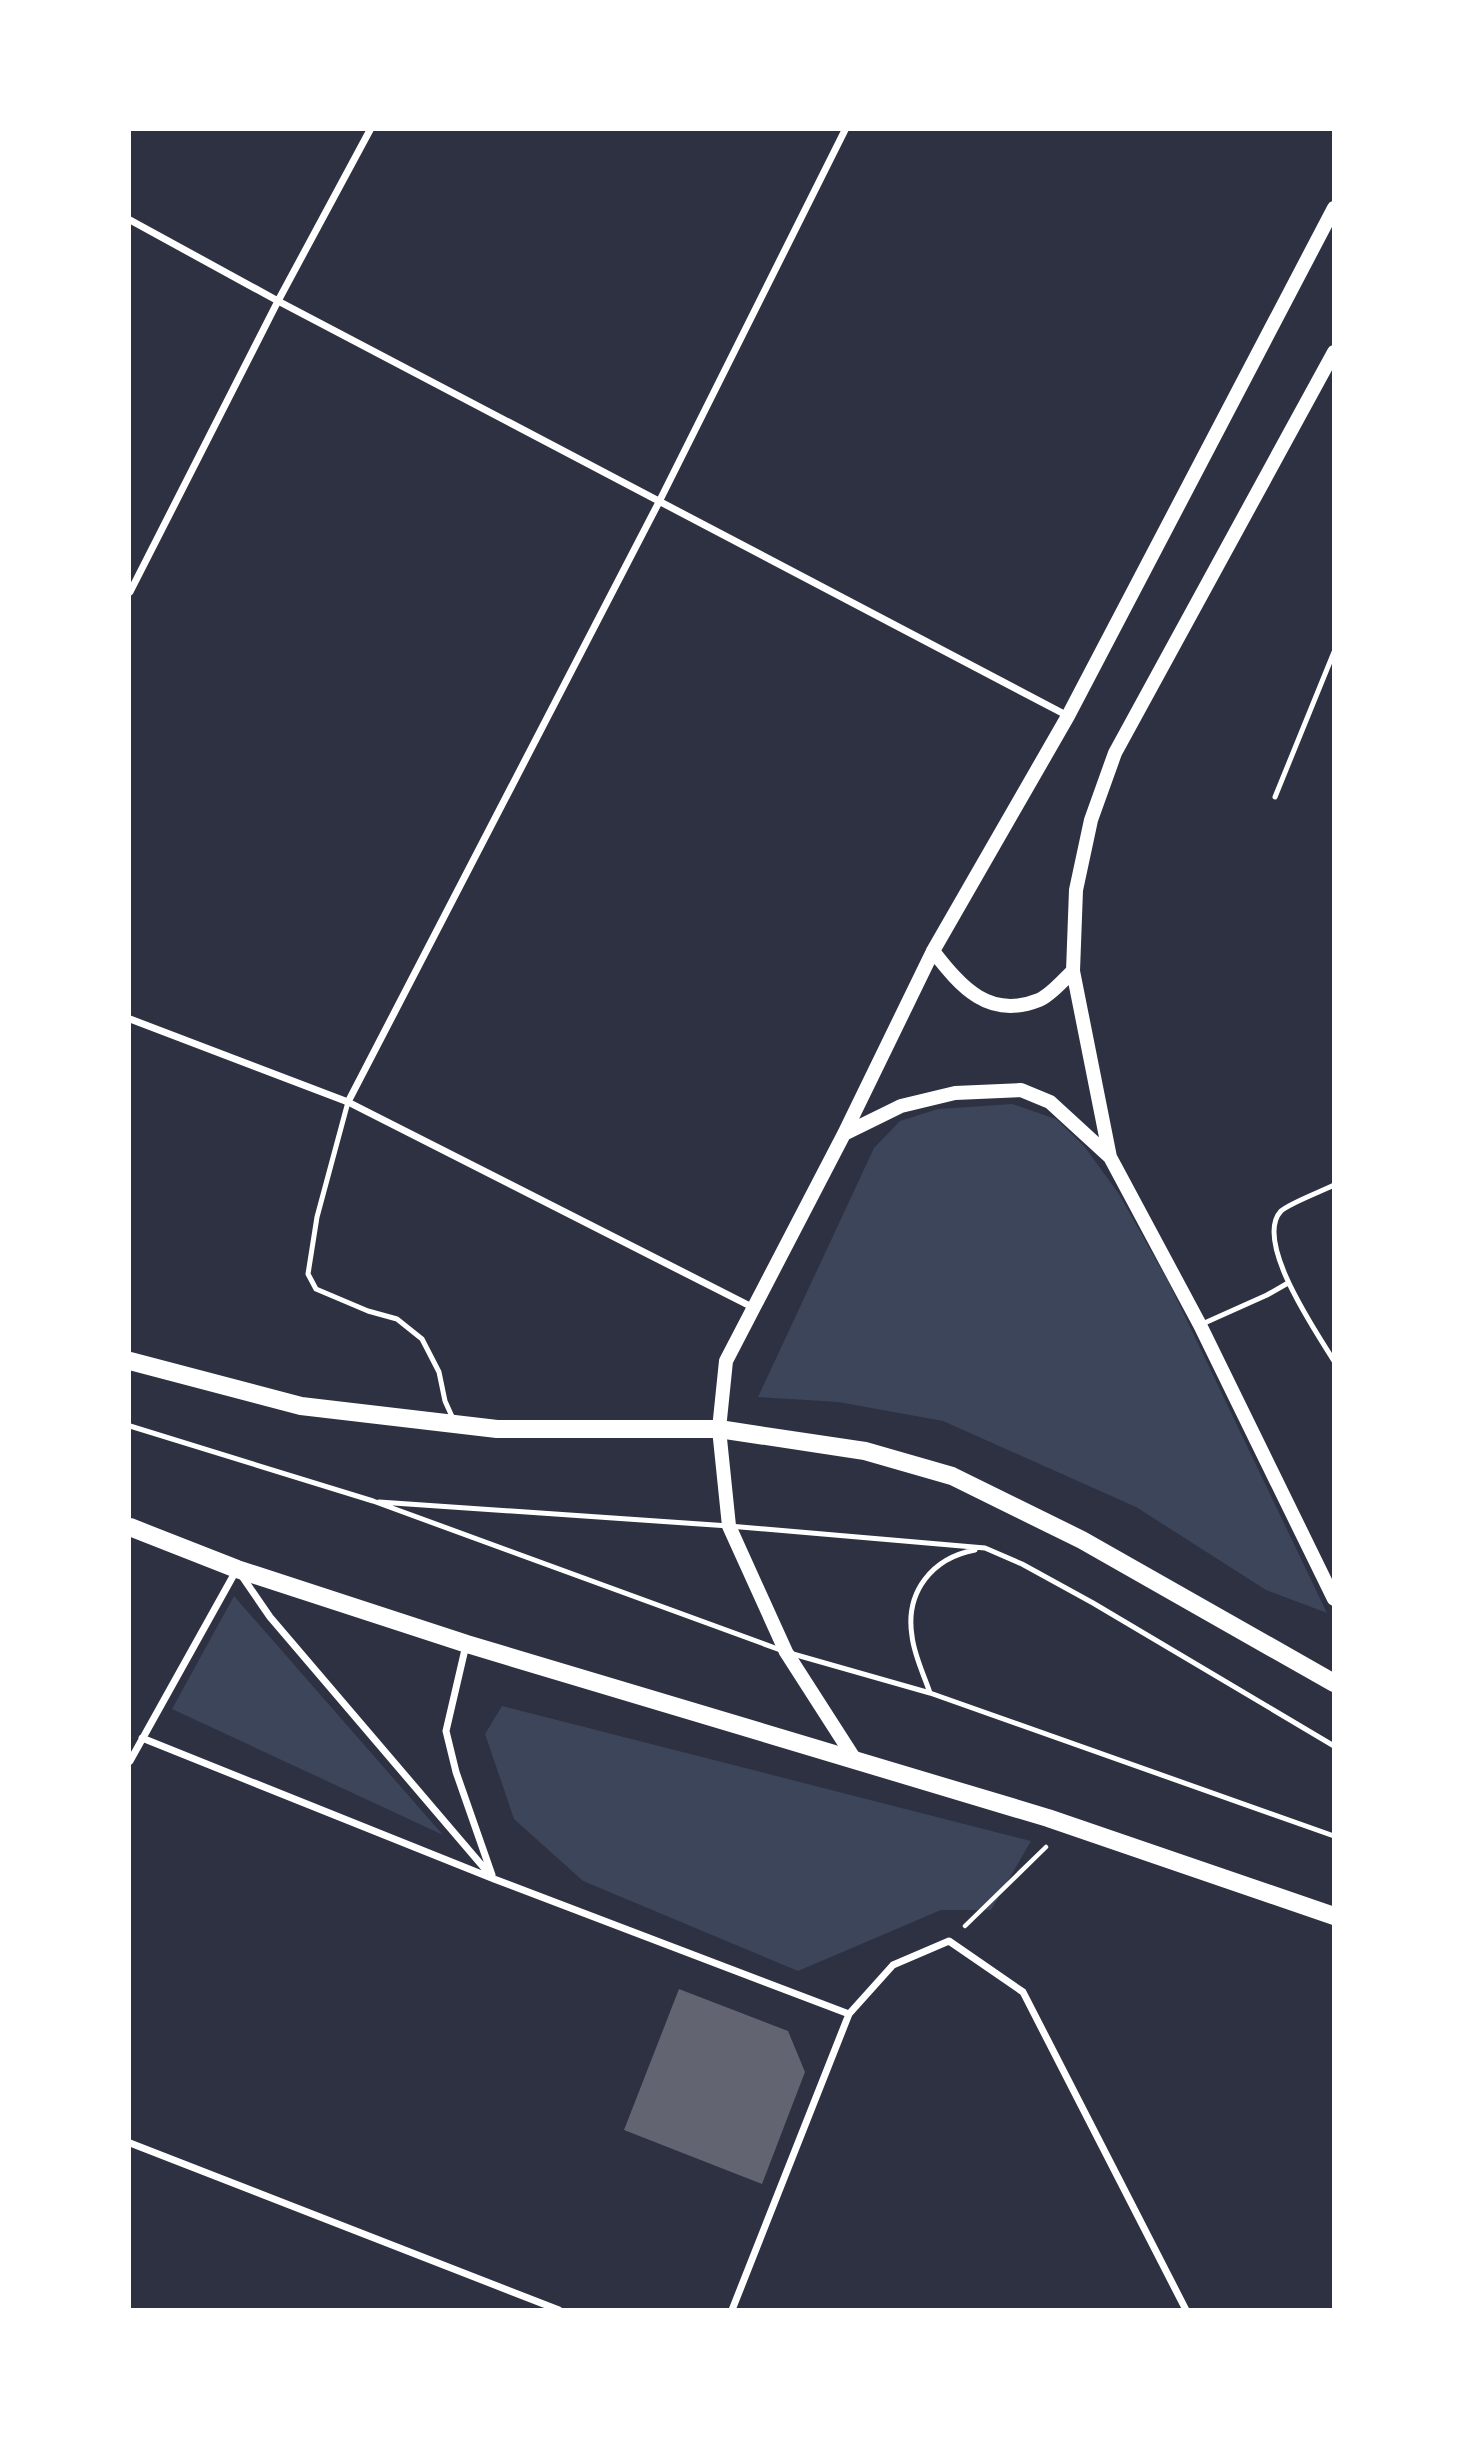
<svg xmlns="http://www.w3.org/2000/svg" width="1463" height="2439" font-family="'PT Sans Narrow',sans-serif">
<rect width="100%" height="100%" fill="#2d3142"/>
<path fill="#3c4559" d="M1012,1104L1056,1119L1084,1146L1119,1194L1169,1283L1327,1613L1266,1590L1136,1507L943,1421L838,1402L758,1397L874,1148L900,1121L938,1109Z
M234,1596L443,1835L172,1709Z
M502,1706L1031,1841L991,1910H941L798,1971L583,1881L514,1819L485,1734Z"/>
<path fill="#626471" d="M679,1989L788,2031L805,2072L762,2184L624,2130Z"/>
<g fill="none" stroke-linecap="round" stroke-linejoin="round">
<path stroke="#fff" stroke-width="4.5" d="M965,1926L1046,1847"/>
<path stroke="#fff" stroke-width="5" d="M1275,797L1334,652
M348,1102L317,1217L308,1274L316,1289L368,1311L397,1319L422,1339L439,1372L445,1401L454,1421
M1334,1185C1322,1191 1288,1204 1281,1211C1253,1241 1317,1333 1334,1361
M1200,1325L1267,1295L1288,1283
M130,1426L373,1501L786,1652L930,1693L1334,1836
M379,1502L729,1526L985,1548L1022,1564L1093,1603L1334,1746
M930,1693C924,1675 914,1655 912,1636C905,1592 932,1558 975,1550"/>
<path stroke="#fff" stroke-width="7" d="M130,220L278,301L1068,716
M130,592L278,301L370,130
M130,1019L348,1102L754,1308
M348,1102L659,502L845,130
M466,1645L446,1731L456,1772L492,1875
M142,1738L494,1879L849,2014
M130,1761L237,1569L270,1617L491,1876
M130,2143L559,2310
M732,2310L849,2014L893,1965L949,1941L1023,1992L1186,2310"/>
<path stroke="#fff" stroke-width="14" d="M1334,352L1115,753L1091,820L1076,890L1073,971L1110,1157L1200,1325L1334,1599
M933,951C961,987 989,1020 1039,1000C1051,995 1063,980 1073,971
M844,1134L901,1106L955,1093L1021,1090L1050,1102L1110,1157
M854,1758L786,1652L729,1526L719,1429L726,1361L844,1134L933,951L1068,716L1334,208"/>
<path stroke="#fff" stroke-width="18" d="M130,1361L301,1406L497,1429H719L865,1451L952,1476L1082,1540L1334,1683
M130,1527L237,1569L467,1644L1048,1818L1334,1916"/>
</g>
<rect width="1463" height="2439" fill="none" stroke="#ffffff" stroke-width="262"/>
</svg>
